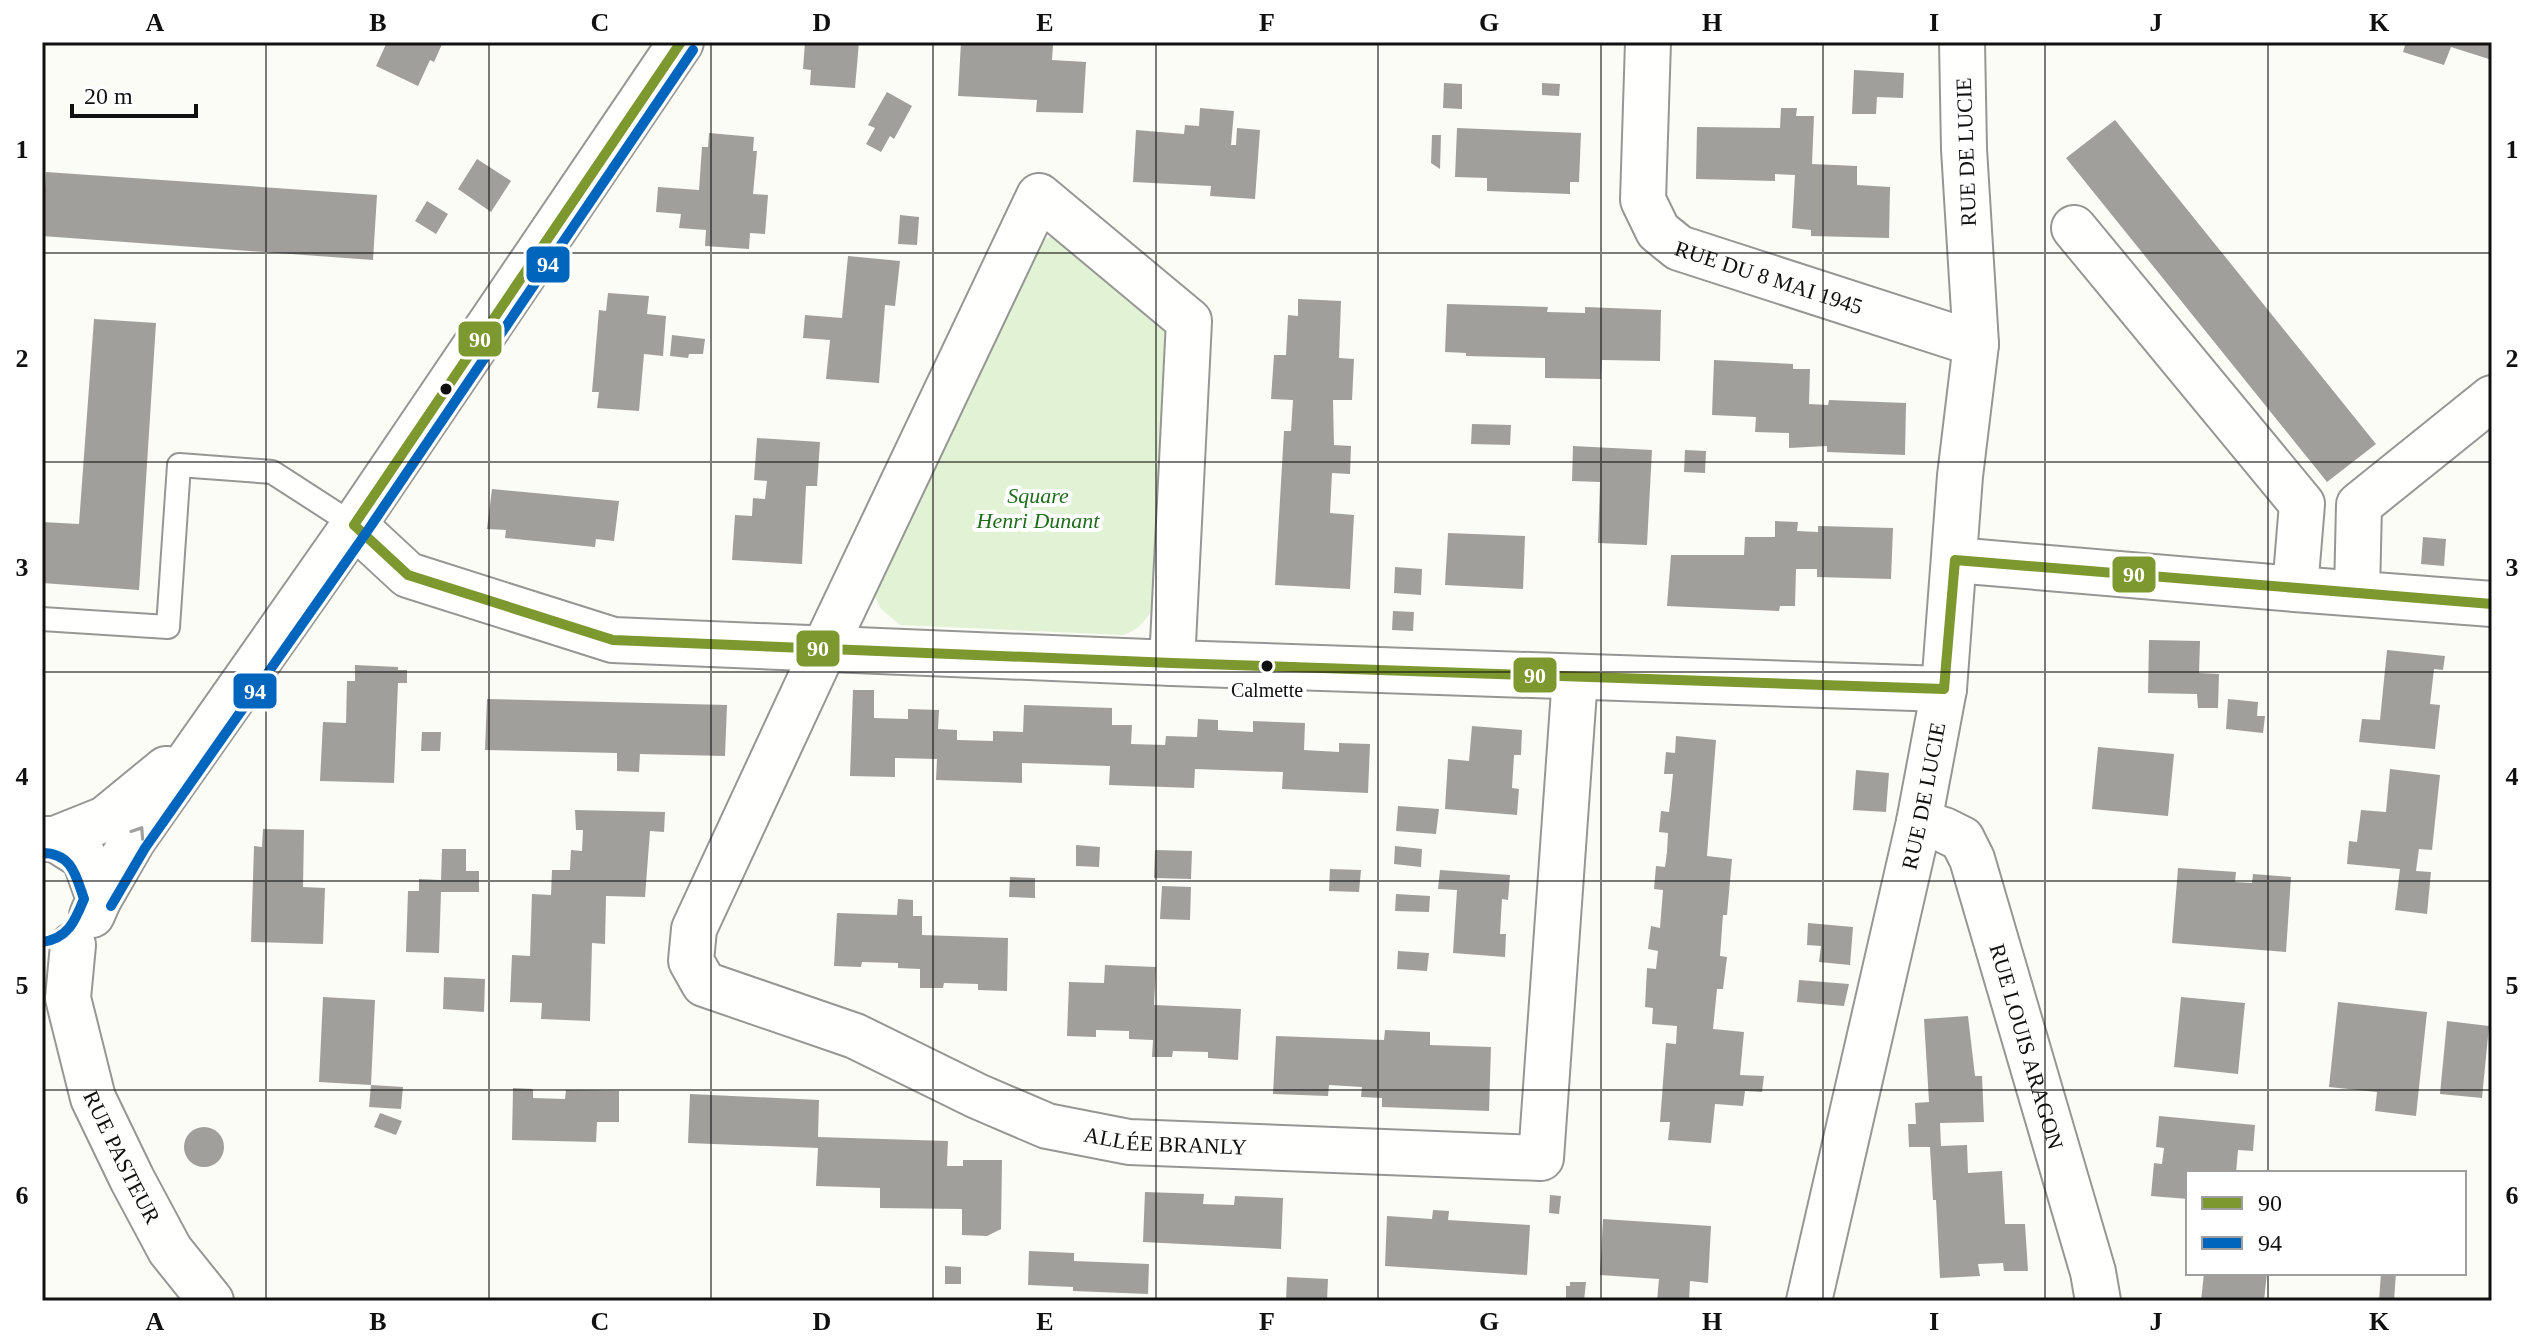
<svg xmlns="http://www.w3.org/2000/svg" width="2534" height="1343" font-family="Georgia,serif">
<rect width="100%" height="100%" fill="#fcfcf7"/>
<path fill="#e2f3d5" d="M1052,236H1066L1163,318L1167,333L1156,603C1147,619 1141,629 1123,635L900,625L881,609L874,594L1034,244Z"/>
<path fill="#a09f9c" d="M387,42H443L434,62L430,60L418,86L376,66Z
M805,42H859L855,88L810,85L811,70L803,69Z
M961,42H1025V44L1053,45L1052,60L1086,62L1083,113L1036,112L1037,100L958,96Z
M2406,42H2492V60L2451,47L2444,65L2403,52Z
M1854,70L1904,73L1903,98L1877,97L1876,114H1852Z
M1444,83L1462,84V109L1443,108Z
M1542,83L1560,84L1559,96L1542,95Z
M887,92L912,106L894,139L890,136L881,152L866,144L875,128L868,125Z
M1200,108L1234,111L1231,145H1236L1237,128L1260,130L1255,199L1210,196L1211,186L1133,182L1136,130L1184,134L1185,125L1199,126Z
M1781,108H1797L1796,116H1814L1812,164L1857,166V185L1890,187L1889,238L1811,236V230L1792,228L1795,175L1775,174V181L1696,179L1697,127L1780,128Z
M2115,120L2376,444L2327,482L2066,158Z
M1457,128L1581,133L1579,182H1570V194L1487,191V178L1455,177Z
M709,133L754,137L753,151H757L753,194L768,195L765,234L750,233L749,249L705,246L706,230L679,228L681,214L656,212L658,187L699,190L702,147H708Z
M1432,135H1441L1440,169L1431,163Z
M477,159L511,181L491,212L458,189Z
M46,172L377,195L373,260L42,236Z
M427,201L448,214L436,234L415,221Z
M900,215L919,217L917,245L898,244Z
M848,256L900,261L895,306L885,305L879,383L826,379L830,340L803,338L805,315L842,318Z
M608,293L649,296L647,314L666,316L663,356L644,354L639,411L597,408L599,392H592L599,310L606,311Z
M1298,299L1341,301L1339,358L1354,359L1352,400H1333L1334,445L1351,446L1350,474L1332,473L1330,513L1354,515L1350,589L1275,585L1284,431H1291L1293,400L1271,399L1274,355H1286L1288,315L1298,316Z
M1447,304L1548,307L1547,312L1585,313V307L1661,310L1660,361L1602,360L1601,379L1545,378V358L1466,356V353L1445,352Z
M94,319L156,323L139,590L42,583V522L79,524Z
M672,335L705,339L703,354H689L688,358L670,356Z
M1714,360L1793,364V369H1810L1809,404L1828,405L1829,400L1906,403L1905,455L1827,452V446L1789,448V433L1755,432L1756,417L1712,415Z
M1472,424L1511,425L1510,445L1471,444Z
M757,438L820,442L817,486H806L802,564L732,560L735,515L752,516L753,498L765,499L767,481L754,480Z
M1573,446L1652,450L1647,545L1598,543L1600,482L1572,481Z
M1685,450L1706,451L1705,473L1684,472Z
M492,489L619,501L614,541L596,539L595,547L505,538L506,530L487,529Z
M1775,521L1798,522L1797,531L1818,532V526L1893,528L1891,579L1817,577V569H1796L1795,606H1780L1779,611L1667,606L1671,555H1744L1745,537H1775Z
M1448,533L1525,536L1523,589L1445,585Z
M2423,537L2446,539L2444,566L2421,564Z
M1395,567L1422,569L1421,595L1394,593Z
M1393,611L1414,612L1413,631L1392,630Z
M2149,640L2200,641L2199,673L2219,674L2218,708H2198L2197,694L2148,693Z
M2387,650L2445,656L2443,670L2434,669L2430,704L2440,705L2435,749L2359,742L2362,719L2380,720Z
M355,665L398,667V670H407V683H398L394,783L320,781L323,722L346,723L347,681H355Z
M853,690H874V718L908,719V709L939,710L938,729L957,730V740L993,741V731L1023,732L1024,705L1112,708V725H1132L1131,744L1165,745L1166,736L1197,737L1198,719L1218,720V730L1253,732V721L1305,723L1304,750L1339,752V743L1370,744L1368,793L1282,789L1283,772L1195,769L1194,788L1109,785L1110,766L1022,763V783L936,780L937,759L895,758V777L850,776Z
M487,699L727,705L725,756L640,754L639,772L617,771V753L485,750Z
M2228,699L2258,702L2257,716H2265L2263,733L2226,729Z
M1472,726L1522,730L1521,755H1514L1512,788L1519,789L1517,815L1445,809L1448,759L1469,761Z
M422,732H441L440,751H421Z
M1676,736L1716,740L1707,856L1732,859L1727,915H1723L1720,956L1727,957L1723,989H1717L1713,1029L1744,1032L1740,1075L1764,1076L1762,1092L1745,1091L1743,1106L1715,1104L1711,1143L1668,1140L1670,1122H1660L1666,1043L1676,1044L1677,1026L1652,1024L1653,1008L1645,1007L1647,968L1656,969L1658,951L1648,949L1651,926L1660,928L1663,890L1654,889L1656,866L1665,867L1667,852L1668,833L1659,832L1661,811L1669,812L1671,795L1673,774H1664L1666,752L1675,753Z
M2098,747L2174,754L2168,816L2092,809Z
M2390,769L2440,775L2432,850L2419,849L2416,871L2431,872L2427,914L2395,910L2400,869L2347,864L2349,841L2357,842L2361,810L2386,812Z
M1856,770L1889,773L1886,812L1853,810Z
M1398,806L1439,809L1436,834L1396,831Z
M575,810L665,812L664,832L650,831L645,897L606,896L605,944L592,943L590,1021L541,1019L542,1003L510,1002L512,955L530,956L532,894L551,895L552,870H570L571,850L582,851L583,830H576Z
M263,829L304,830L303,887L325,888L323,944L251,942L254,846L262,847Z
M1076,845L1100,847L1099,867L1076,866Z
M1395,846L1422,849L1421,867L1394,864Z
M442,849H466V871H479V892H441L439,953L406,952L408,891H419V879L441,880Z
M1155,850L1192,851L1191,879L1154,878Z
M2178,868L2236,872L2235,882L2252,883L2253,874L2291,877L2286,952L2172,943Z
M1330,869L1361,870L1359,892L1329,891Z
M1440,870L1510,875L1508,900L1502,899L1500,934H1506L1505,957L1453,953L1457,890L1438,889Z
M1010,877L1035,878V898L1009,897Z
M1162,886L1191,887L1190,920L1160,919Z
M1396,894L1430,896L1429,912L1395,911Z
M898,899L913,900V916H922V935L1008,938L1007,991L978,990V984L944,983L943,988H920V969L898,968V963L862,962L861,967L834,966L837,913L897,915Z
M1808,923L1853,927L1850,965L1819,962L1821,946L1807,945Z
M1398,951L1429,953L1427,971L1397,969Z
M1105,965L1156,967L1154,1005L1241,1009L1238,1060L1208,1058V1052L1173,1051L1172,1057H1152L1153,1040L1129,1039V1031L1096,1030V1037L1067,1036L1069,982L1104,983Z
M444,977L485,979L484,1012L443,1009Z
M1799,980L1849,984L1844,1006L1797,1002Z
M323,997L375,1000L371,1085L319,1082Z
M2181,997L2245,1003L2238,1074L2174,1067Z
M2338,1002L2427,1012L2416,1116L2375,1111L2377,1092L2329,1087Z
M1968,1016L1975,1076H1982L1984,1122L1940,1123L1941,1146L1967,1145L1968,1173L2002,1171L2005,1224H2025L2028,1271H2004L2003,1263L1978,1264L1980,1276L1940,1278L1936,1200H1933L1930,1147H1909L1908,1124H1916L1915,1103L1929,1102L1924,1019Z
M2447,1021L2489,1026L2482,1098L2440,1094Z
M1385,1030L1430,1032V1045L1491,1047L1489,1111L1382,1107V1098L1361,1097L1362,1087L1329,1085L1328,1096L1273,1094L1276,1036L1384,1040Z
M371,1085L403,1087L401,1109L369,1107Z
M513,1088L533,1089V1098L565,1099L566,1090L619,1091V1122H597L596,1142L512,1140Z
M690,1094L819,1100L818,1137L948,1141L947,1166H963V1160H1002L1001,1229L987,1236L962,1235V1209L880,1208V1188L816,1186L818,1148L688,1143Z
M380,1113L402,1121L396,1135L374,1127Z
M2159,1116L2255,1125L2253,1151L2238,1150L2236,1173H2188V1199L2151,1196L2154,1163L2162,1164L2164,1148L2156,1147Z
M184 1147a20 20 0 1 1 40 0a20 20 0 1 1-40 0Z
M1145,1192L1204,1194L1203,1204L1234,1205L1235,1196L1283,1198L1281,1249L1143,1242Z
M1550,1195L1561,1196L1559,1214L1549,1213Z
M1433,1210L1449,1211L1448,1220L1530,1225L1527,1275L1385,1266L1387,1216L1432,1219Z
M1603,1219L1711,1226L1708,1283L1690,1281L1689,1301H1657L1659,1279L1600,1275Z
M1029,1251L1074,1253V1261L1149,1264L1148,1294L1073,1291V1287L1028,1285Z
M945,1266L961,1267V1284H945Z
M2204,1273H2267L2264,1301H2201Z
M2381,1273H2396L2394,1301H2379Z
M1287,1277L1328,1279L1327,1301H1286Z
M1570,1282H1586L1584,1301H1566V1286H1570Z"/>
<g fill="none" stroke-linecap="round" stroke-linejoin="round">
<g stroke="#969694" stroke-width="26">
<path id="lane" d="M42,619L168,627L179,465L272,472L354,525"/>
</g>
<g stroke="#969694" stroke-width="48">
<g id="street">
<path id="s1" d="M1648,42L1643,200L1658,231L1679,248L1976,344"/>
<path d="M2074,228L2302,504L2295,589"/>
<path d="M354,525L408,575L613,640L1172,663L1944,689"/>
<path d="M1955,560L2295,589L2492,604"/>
<path d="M2357,593L2359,505L2492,398"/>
<path id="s2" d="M1172,663L1189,321L1039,196L824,649L694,929L691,961L704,984L855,1036L977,1096L1047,1126L1129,1142L1541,1158L1575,677"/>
<path id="s3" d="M1919,822L1944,830L1962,839L1972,859L2093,1272L2098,1301"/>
<path d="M42,839H55L84,857L99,899L92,915"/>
<path d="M55,839L105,819L166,769"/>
<path d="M99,899L133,840L354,525L681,42"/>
<path id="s4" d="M73,945L68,998L93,1098L132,1179L170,1250L211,1301"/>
<path id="s5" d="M1809,1301L1919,822L1944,689L1960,476L1976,344L1964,149L1962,42"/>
</g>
</g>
<use href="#lane" stroke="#fffffe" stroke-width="22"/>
<use href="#street" stroke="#fffffe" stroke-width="44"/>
<g stroke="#fff" stroke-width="16">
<path id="bus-1" d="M681,42L354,525L408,575L613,640L1172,663L1944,689L1955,560L2492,604"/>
</g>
<g stroke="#fff" stroke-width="16">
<path id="bus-2" d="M42,853C72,853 76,876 84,899C75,921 68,939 42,942
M111,906L145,848L366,533L693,50"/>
</g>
<use href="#bus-1" stroke="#7c982e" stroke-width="10"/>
<use href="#bus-2" stroke="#0065bd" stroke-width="10"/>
</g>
<defs><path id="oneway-chevron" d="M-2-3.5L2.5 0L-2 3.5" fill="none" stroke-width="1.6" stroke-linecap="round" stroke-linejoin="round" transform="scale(2)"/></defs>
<use stroke="#9f9f9f" href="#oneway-chevron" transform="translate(139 832) rotate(-56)"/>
<path fill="none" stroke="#101010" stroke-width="2" stroke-opacity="0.55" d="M266,42V1301M489,42V1301M711,42V1301M933,42V1301M1156,42V1301M1378,42V1301M1601,42V1301M1823,42V1301M2045,42V1301M2268,42V1173M42,253H2492M42,462H2492M42,672H2492M42,881H2492M42,1090H2492M2268,1273V1301"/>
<g fill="#101010" stroke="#fff" stroke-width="3">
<circle cx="446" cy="389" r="7"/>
<circle cx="1267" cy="666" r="7"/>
</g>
<g text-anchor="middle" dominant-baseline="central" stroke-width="8" stroke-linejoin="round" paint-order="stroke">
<g font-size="20" fill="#101010" stroke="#fff">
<text x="1267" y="690">Calmette</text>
</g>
<g font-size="22" fill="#101010" stroke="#fff">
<text transform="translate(1966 152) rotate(-92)">RUE DE LUCIE</text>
<text stroke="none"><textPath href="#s1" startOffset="314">RUE DU 8 MAI 1945</textPath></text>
<text stroke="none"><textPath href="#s5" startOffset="518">RUE DE LUCIE</textPath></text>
<text stroke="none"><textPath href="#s3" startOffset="264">RUE LOUIS ARAGON</textPath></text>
<text stroke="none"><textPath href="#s2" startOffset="1898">ALLÉE BRANLY</textPath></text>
<text stroke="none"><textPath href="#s4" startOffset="222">RUE PASTEUR</textPath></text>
</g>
<g font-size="22" font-style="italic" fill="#206d1c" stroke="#fff">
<text x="1038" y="495">Square<tspan x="1038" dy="25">Henri Dunant</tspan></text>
</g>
</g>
<g stroke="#fff" stroke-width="3">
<rect x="525" y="245" width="46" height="39" rx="8" fill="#0065bd"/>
<rect x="457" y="320" width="46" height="38" rx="8" fill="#7c982e"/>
<rect x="2111" y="555" width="46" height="39" rx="8" fill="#7c982e"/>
<rect x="795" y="629" width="46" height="39" rx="8" fill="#7c982e"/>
<rect x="1512" y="656" width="46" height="38" rx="8" fill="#7c982e"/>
<rect x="232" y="672" width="46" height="38" rx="8" fill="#0065bd"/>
</g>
<g font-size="22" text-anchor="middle" font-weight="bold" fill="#fff">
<text x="548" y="272">94</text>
<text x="480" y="347">90</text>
<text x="2134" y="582">90</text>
<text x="818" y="656">90</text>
<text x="1535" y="683">90</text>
<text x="255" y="699">94</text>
</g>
<rect width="2534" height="1343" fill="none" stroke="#ffffff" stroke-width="88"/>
<rect x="2186" y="1171" width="280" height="104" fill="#ffffff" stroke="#9f9f9f" stroke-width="2"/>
<rect x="2202" y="1197" width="40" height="12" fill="#7c982e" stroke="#9f9f9f" stroke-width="2"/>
<text x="2258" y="1211" font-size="24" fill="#101010">90</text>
<rect x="2202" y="1237" width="40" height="12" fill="#0065bd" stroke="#9f9f9f" stroke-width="2"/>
<text x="2258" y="1251" font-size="24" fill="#101010">94</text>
<path d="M72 104v12h124v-12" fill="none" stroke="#101010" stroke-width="4"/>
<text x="84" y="104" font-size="24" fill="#101010" stroke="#ffffff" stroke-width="6" paint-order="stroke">20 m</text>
<rect x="44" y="44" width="2446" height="1255" fill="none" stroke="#101010" stroke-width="3"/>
<g font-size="26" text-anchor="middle" font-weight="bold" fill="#101010">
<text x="155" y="31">A</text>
<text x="378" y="31">B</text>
<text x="600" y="31">C</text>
<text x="822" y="31">D</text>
<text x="1045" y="31">E</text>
<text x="1267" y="31">F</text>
<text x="1489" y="31">G</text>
<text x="1712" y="31">H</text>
<text x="1934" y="31">I</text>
<text x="2156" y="31">J</text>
<text x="2379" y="31">K</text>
<text x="22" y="158">1</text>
<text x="2512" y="158">1</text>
<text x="22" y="367">2</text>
<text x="2512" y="367">2</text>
<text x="22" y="576">3</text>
<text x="2512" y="576">3</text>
<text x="22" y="785">4</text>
<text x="2512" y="785">4</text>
<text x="22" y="994">5</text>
<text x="2512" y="994">5</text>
<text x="22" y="1204">6</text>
<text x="2512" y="1204">6</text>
<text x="155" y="1330">A</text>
<text x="378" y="1330">B</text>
<text x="600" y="1330">C</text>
<text x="822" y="1330">D</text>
<text x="1045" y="1330">E</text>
<text x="1267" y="1330">F</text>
<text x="1489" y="1330">G</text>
<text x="1712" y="1330">H</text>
<text x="1934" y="1330">I</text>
<text x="2156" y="1330">J</text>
<text x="2379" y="1330">K</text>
</g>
</svg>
